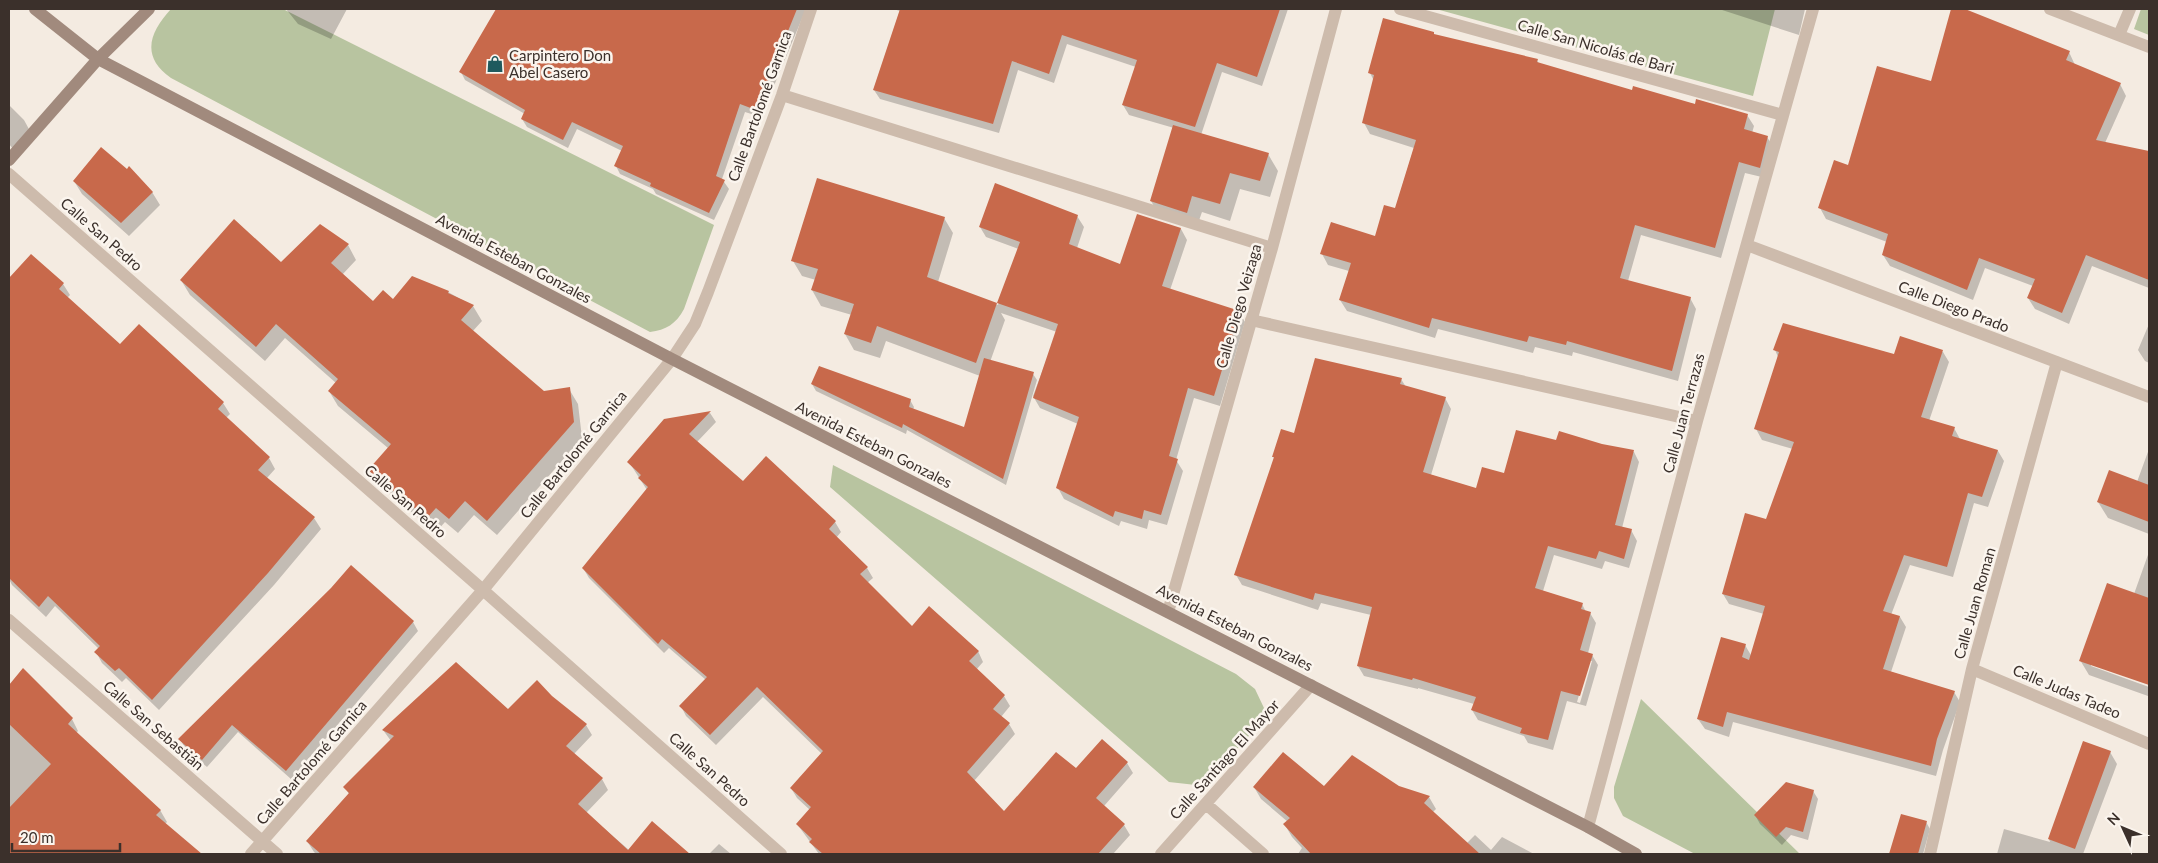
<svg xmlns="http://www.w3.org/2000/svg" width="2158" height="863" font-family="Lato,sans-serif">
<rect width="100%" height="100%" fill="#f4ebe1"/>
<path fill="#b8c4a0" d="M171,9H283L714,225L684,309C676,324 666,330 650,332L171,78C140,56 150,32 171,9Z
M1436,9H1775L1753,96Z
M2141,9H2149V35L2134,29Z
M833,465L1236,674L1255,689L1264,708L1260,723L1205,786L1169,782L830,487Z
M1641,699L1800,854H1695L1623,816L1614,798V787Z"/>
<path fill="#0003" fill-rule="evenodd" d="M286,9H347L331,39L298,24Z
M498,9H640L677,26L683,9H806L761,117L745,112L722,179L729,189L714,220L656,194L653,189L620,174L616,166L622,151L577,129L568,148L527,127L522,119L525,114L465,80L461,72Z
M893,9H1288L1262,86L1222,72L1201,135L1268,154L1278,171L1270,197L1240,189L1230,221L1202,212L1196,229L1161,218L1151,201L1174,128L1129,115L1123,105L1136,67L1067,44L1054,83L1018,70L999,133L880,99L874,90L900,11Z
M1719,9H1805L1799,35Z
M1952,9H1962L2069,52L2075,65L2120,84L2126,96L2105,143L2149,152V288L2092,266L2069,324L2035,309L2028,298L2033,286L1985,268L1973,300L1890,266L1883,255L1887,242L1826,219L1820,208L1849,167L1932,82Z
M1433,33L1435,36L1537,60L1539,64L1633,91L1747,115L1754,126L1752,133L1767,137L1774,148L1766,178L1745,173L1721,258L1641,235L1628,281L1690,298L1696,309L1678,381L1573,352L1572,356L1535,347L1533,353L1438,329L1435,338L1347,311L1340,300L1349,271L1328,265L1322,254L1376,237L1395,210L1414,148L1370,134L1364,123L1374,81L1370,73Z
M9,105L24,120L30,131L13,149L9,144Z
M74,181L152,192L160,205L129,236L82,194Z
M1077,216L1084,227L1077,248L1120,266L1138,216L1181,229L1187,240L1170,290L1239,312L1245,322L1220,406L1194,398L1176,460L1183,471L1167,525L1149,520L1147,529L1121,521L1119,526L1064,499L1058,488L1078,424L1040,408L1033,396L1057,332L1001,313L1005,320L990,362L1033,374L1037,380L1006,485L907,430L906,434L816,391L812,384L910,400L914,407L913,410L965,429L980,376L886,341L880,358L854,350L845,334L852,315L821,306L812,290L816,280L802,276L793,261L944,218L953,233L938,282L998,305L1019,249L986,237L980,227Z
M348,245L356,260L342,275L373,303L448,292L473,306L482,321L472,332L544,392L569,389L578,404L582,438L497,535L474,515L458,533L445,522L436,532L378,485L370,470L388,448L338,406L329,391L336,383L285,338L265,361L190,295L181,280L281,263Z
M31,256L63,284L70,295L67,298L120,346L223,403L230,414L226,418L269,458L275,469L267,478L314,518L321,529L274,585L159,710L126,678L122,682L102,663L96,652L99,649L55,606L46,617L12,585L9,579V280Z
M2149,324V363L2145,361L2138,350Z
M1900,338L1943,352L1949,362L1929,421L1954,428L1960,439L1998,451L2004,461L1988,507L1974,503L1953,577L1910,565L1891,615L1900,617L1906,627L1891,672L1954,692L1960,702L1943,750L1936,776L1733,722L1729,737L1705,729L1698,719L1745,645L1752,657L1764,614L1729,604L1723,594L1767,521L1793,449L1762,440L1756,429L1778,357L1775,350L1895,356Z
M1401,379L1406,387L1445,398L1451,409L1431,475L1477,489L1504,475L1557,441L1602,445L1634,452L1639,462L1622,528L1631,530L1637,541L1629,568L1605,561L1602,569L1554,555L1543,591L1582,604L1586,612L1590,613L1596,623L1588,653L1592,655L1598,665L1586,706L1567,701L1553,750L1528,743L1524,736L1478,720L1472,710L1474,704L1418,688V689L1364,676L1358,666L1371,615L1321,603L1318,610L1242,585L1236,575L1275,459L1273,457L1295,435ZM1589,661H1592L1580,703L1577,702Z
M710,413L716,422L697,442L743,483L835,522L841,532L836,538L867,568L873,578L867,583L912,628L978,651L983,662L976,670L1004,696L1010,706L1001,717L1009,724L1015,734L974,781L1004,812L1076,769L1102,740L1127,763L1133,773L1104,806L1124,825L1130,835L1113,854H819L797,824L810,810L797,798L791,788L822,754L763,697L716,745L686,716L681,706L706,680L669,648L664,653L589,578L583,568L647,490L629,462L665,420Z
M2149,449V534L2108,518L2098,502L2137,482Z
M2149,552V684L2091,663V666L2149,687V700L2148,696L2089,675L2080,660L2134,594Z
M351,567L413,622L418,631L291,779L238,732L207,767L185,748L180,739L332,589Z
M23,670L72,719L78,731L76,733L160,810L167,822L165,824L200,854H9V687Z
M551,696L586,725L592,735L574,754L602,779L608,790L586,813L629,850L652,823L688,854H316L314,852L307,841L349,794L345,787L391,741L383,730L508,710Z
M2110,752L2117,764L2083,854H1997L2004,829L2050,842L2049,839Z
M1254,787L1398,788L1429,797L1436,809L1432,813L1466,844L1475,835L1491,850L1502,837L1534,854H1298L1302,848L1292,837L1285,825L1288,822L1261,799Z
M1813,791L1818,799L1808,840L1791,835L1782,845L1760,824L1755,815Z
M1902,816L1926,822L1930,829L1923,854H1891Z
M719,844L731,854H709Z"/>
<path fill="#c8694b" d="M496,9H797L756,110L740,104L716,176L725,180L709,213L650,186L651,183L614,166L623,146L572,122L563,140L521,119L525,110L459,72Z
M900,9H1280L1257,77L1217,63L1195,127L1122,105L1137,60L1062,35L1049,74L1012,61L993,124L873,90Z
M1951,9H1965L2070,51L2066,60L2121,83L2096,140L2149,151V280L2086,255L2062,313L2027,298L2035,279L1979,258L1967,290L1882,255L1888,234L1818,208L1834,160L1848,165L1877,66L1931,81Z
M1383,18L1434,32V34L1538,59L1537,62L1632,90L1633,86L1695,104L1696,99L1748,114L1744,129L1768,136L1760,168L1739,162L1715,248L1635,225L1620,278L1691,297L1672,371L1567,341L1566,345L1529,336L1527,342L1432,318L1429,328L1339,300L1351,263L1320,254L1331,222L1375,236L1384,205L1395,208L1416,140L1362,123L1374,75L1368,73Z
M1173,125L1269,153L1260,181L1230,173L1220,204L1192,196L1187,213L1150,201Z
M101,147L127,169L129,166L153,192L121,223L73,181Z
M817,178L945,217L927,277L997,303L976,363L877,326L871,343L844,334L854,304L811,290L818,269L791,261Z
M995,183L1078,215L1069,244L1120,264L1137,214L1181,228L1162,286L1240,311L1214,396L1188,388L1169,456L1178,459L1161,515L1144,510L1142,519L1115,511L1113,517L1056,488L1079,417L1033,398L1058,324L997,303L1020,242L979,227Z
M234,219L281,262L320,224L349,244L331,263L373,301L383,290L393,299L412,276L449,291L448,293L474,305L461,320L544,391L570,387L574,422L487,521L465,501L449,519L436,508L427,518L368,470L391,444L328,391L338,379L276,324L256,347L180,280Z
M31,254L64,283L59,289L120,344L139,324L224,402L218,409L270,457L258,470L315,517L268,573L152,700L119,668L115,671L94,652L100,646L48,596L39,607L9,578V278Z
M1783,323L1894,354L1900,336L1943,350L1921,417L1955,427L1952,436L1998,450L1982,497L1968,493L1947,567L1904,555L1883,611L1900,616L1883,669L1955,691L1937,739L1931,766L1727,712L1723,727L1697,719L1721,637L1746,644L1742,657L1749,660L1765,606L1722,594L1745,513L1766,519L1794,442L1754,429L1779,352L1773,350Z
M984,358L1034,372L1003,479L903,424L902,428L811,384L819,366L911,399L909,407L964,427Z
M1315,358L1402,378L1400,384L1446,397L1423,472L1476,488L1482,467L1504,473L1516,430L1556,440L1559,431L1602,444L1634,450L1615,525L1632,529L1624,559L1599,551L1596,559L1548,546L1535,588L1583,603L1581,609L1591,612L1580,650L1593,654L1580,696L1561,691L1548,740L1520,733L1522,728L1471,710L1476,697L1413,678L1412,680L1357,666L1372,607L1315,593L1313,600L1234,575L1274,457H1272L1281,429L1294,433Z
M711,411L689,434L743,481L766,456L836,521L829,529L868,567L860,574L912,626L929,606L979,651L969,661L1005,695L993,709L1010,723L967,772L1004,811L1056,752L1076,768L1102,739L1128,762L1096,798L1125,824L1098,854H823L809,842L812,839L796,824L811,807L790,788L823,751L757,687L710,735L679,706L707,677L662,639L658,644L582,568L648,487L638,478L641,475L627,462L664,419Z
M2109,470L2149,485V522L2097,502Z
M351,565L414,621L286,771L232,725L202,760L178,739L331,588Z
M2107,583L2149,598V685L2079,661Z
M456,662L508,709L537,680L552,696L587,724L566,746L603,778L578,804L628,850L652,821L690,854H321L306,841L349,793L343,787L394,736L382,730Z
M23,668L73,718L68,724L161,810L156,815L202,854H9V808L51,764L9,724V685Z
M2083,741L2111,751L2075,849L2048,839Z
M1283,752L1324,786L1352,755L1399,786L1430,796L1424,803L1480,854H1311L1283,824L1290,818L1253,787Z
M1786,782L1814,790L1803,832L1786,827L1776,837L1754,815Z
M1901,814L1927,821L1918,854H1889Z"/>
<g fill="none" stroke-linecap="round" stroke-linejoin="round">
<path stroke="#cdbbac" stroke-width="12" d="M1400,9L1783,115
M2050,9L2149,47
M2119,35L2130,9
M782,95L1272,248
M9,174L483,590L781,854
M1747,245L2149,397
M1251,320L1697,421
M1168,612L1272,248L1336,9
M9,620L277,854
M1972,669L2149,744
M1206,804L1263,854
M1588,827L1697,421L1813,9
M251,854L483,590L672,359L695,324L708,292L782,95L811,9
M1161,854L1311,685
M1930,854L1972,669L2057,362"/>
<path stroke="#a18a7d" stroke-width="12" d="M35,9L98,59L672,359L1588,827L1636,854
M9,160L98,59L149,9"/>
</g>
<defs>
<g id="shop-bare" transform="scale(1.35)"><path d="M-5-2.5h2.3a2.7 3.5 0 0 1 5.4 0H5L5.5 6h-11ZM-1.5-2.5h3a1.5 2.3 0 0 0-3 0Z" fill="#1f5a5e" stroke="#fbf5ee" stroke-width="2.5" paint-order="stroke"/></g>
</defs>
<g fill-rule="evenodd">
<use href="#shop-bare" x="495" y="64"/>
</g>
<g text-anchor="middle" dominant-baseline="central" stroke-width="5" stroke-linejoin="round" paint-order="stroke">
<g font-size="15" fill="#3b302b" stroke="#fbf5ee">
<text transform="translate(1596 46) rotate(16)">Calle San Nicolás de Bari</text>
<text transform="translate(759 106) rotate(-70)">Calle Bartolomé Garnica</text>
<text transform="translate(102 234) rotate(41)">Calle San Pedro</text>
<text transform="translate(514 258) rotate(28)">Avenida Esteban Gonzales</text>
<text transform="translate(1238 306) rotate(-74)">Calle Diego Veizaga</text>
<text transform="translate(1954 306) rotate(21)">Calle Diego Prado</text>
<text transform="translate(1683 413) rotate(-75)">Calle Juan Terrazas</text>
<text transform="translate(874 444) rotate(27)">Avenida Esteban Gonzales</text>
<text transform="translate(573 454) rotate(-51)">Calle Bartolomé Garnica</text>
<text transform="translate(406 501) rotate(41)">Calle San Pedro</text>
<text transform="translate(1974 603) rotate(-74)">Calle Juan Roman</text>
<text transform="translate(1235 627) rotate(27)">Avenida Esteban Gonzales</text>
<text transform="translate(2067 691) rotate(23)">Calle Judas Tadeo</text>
<text transform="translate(154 725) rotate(41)">Calle San Sebastián</text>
<text transform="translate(1224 759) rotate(-48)">Calle Santiago El Mayor</text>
<text transform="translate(311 762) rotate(-49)">Calle Bartolomé Garnica</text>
<text transform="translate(710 769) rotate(42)">Calle San Pedro</text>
</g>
<g font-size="15" fill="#3b302b" stroke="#fbf5ee" text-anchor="start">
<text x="509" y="55">Carpintero Don<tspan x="509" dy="17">Abel Casero</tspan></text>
</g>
</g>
<rect width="2158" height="863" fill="none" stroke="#3b302b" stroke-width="20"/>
<g transform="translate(2123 828) rotate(314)" stroke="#fbf5ee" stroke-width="4" paint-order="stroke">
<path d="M0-4L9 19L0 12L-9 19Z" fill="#3b302b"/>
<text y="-8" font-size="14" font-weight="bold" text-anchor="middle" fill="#3b302b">N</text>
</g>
<path d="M12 843v8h108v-8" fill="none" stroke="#3b302b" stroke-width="2.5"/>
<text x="20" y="843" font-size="15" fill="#3b302b" stroke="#fbf5ee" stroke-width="4" paint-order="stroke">20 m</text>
</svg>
